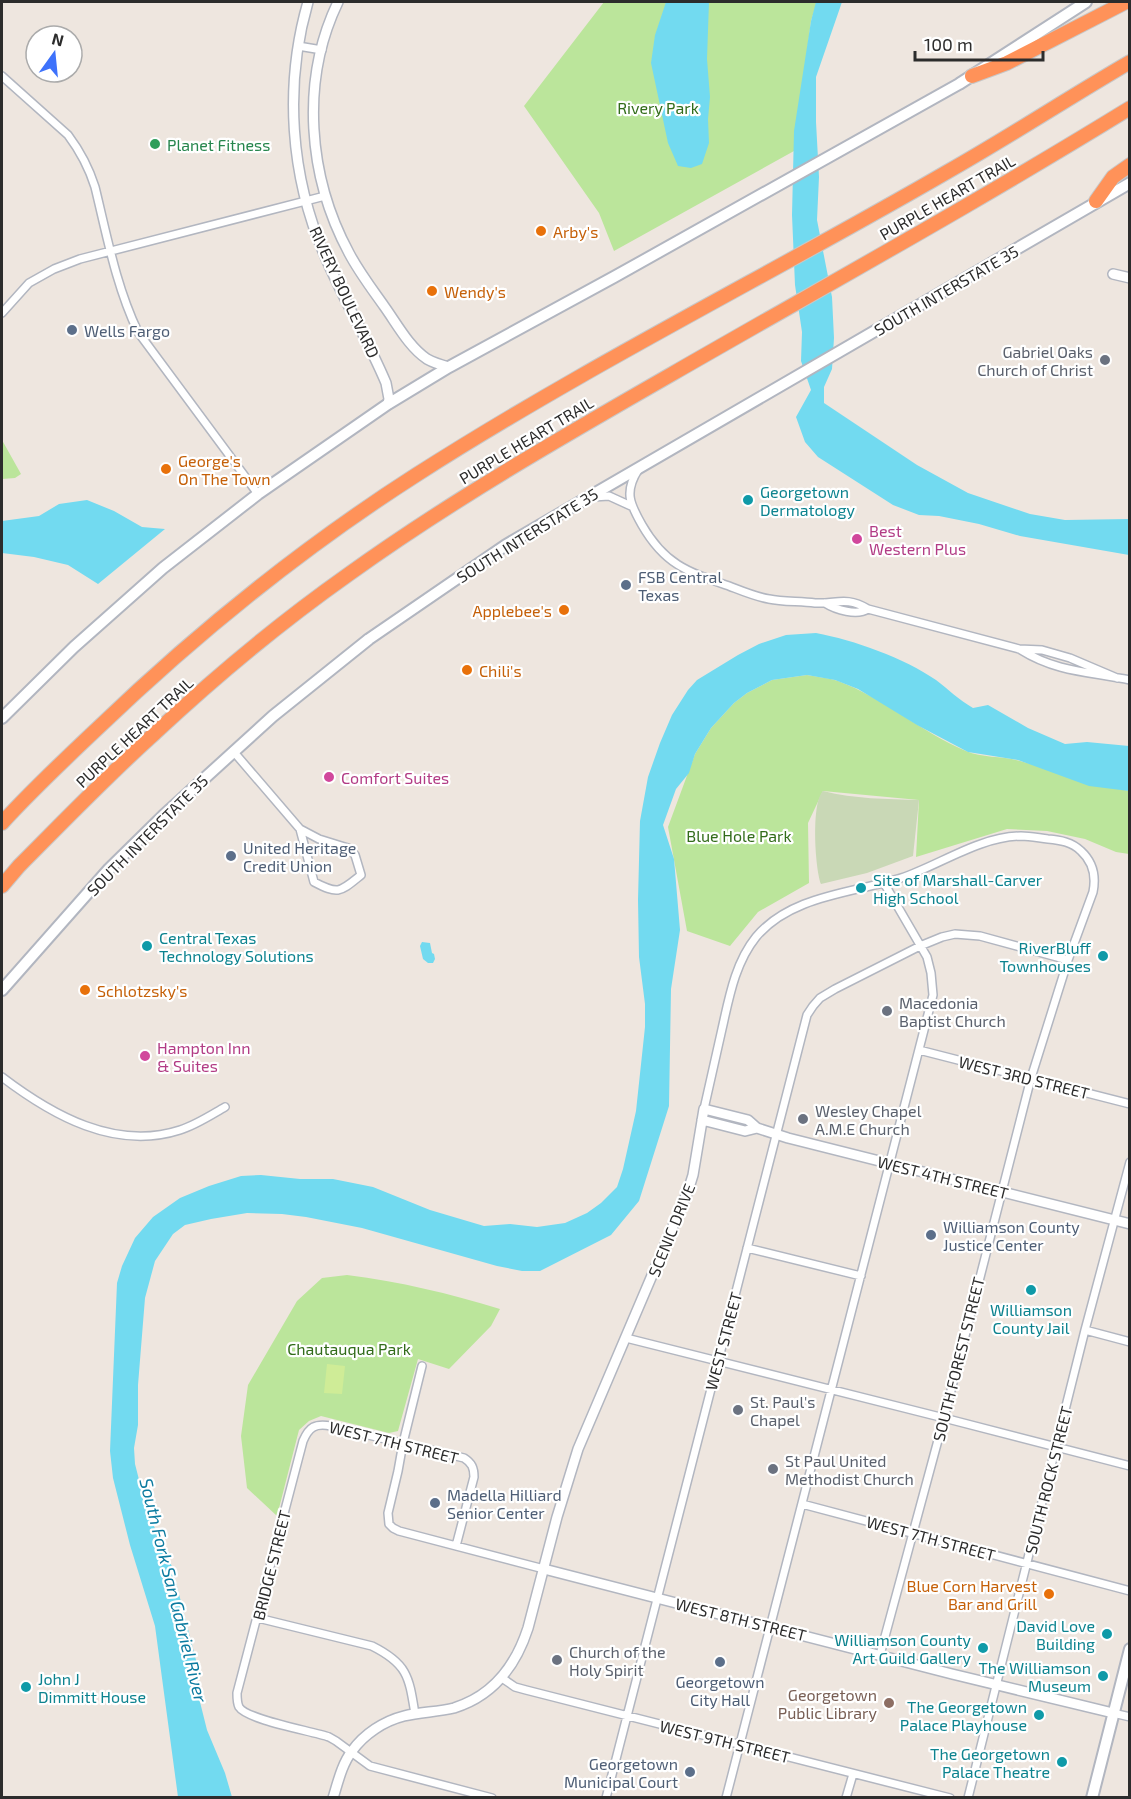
<svg xmlns="http://www.w3.org/2000/svg" width="1131" height="1799" font-family="'Exo 2',sans-serif">
<rect width="100%" height="100%" fill="#eee6df"/>
<path fill="#bbe59b" d="M604,2H817L811,21L794,151L614,251L599,213L524,106Z
M2,440L21,474L15,478L2,479Z
M807,675C817,677 829,678 838,681C884,698 921,732 966,751C982,758 1003,756 1020,761C1056,771 1092,785 1129,791V854L1116,852L1085,839L1047,831L1007,829L916,857L919,800L823,791L808,823L809,883L758,912L730,946L687,931L668,827L695,754L711,728L734,703L747,693L772,680Z
M347,1275C401,1282 448,1293 500,1309L491,1326L449,1369L418,1359L398,1431L389,1433L321,1416L309,1421L299,1430L277,1516L247,1488L241,1436L248,1385L297,1301L322,1278Z"/>
<path fill="#c9d8b6" d="M823,791C855,799 886,799 919,800L913,856L867,873L821,884C815,867 811,803 823,791Z"/>
<path fill="#cfec97" d="M327,1364L345,1366L342,1394L324,1393Z"/>
<path fill="#72daf0" d="M666,2H709L707,59L710,97L708,119L709,143L702,164L691,168L678,166L668,143L651,63L655,35Z
M816,2H842L816,77V122L819,177L817,220L832,297L834,338L832,369L824,387V403L917,465L968,493L1030,514L1065,520L1129,519V555L1020,536L979,524L939,516L919,515L893,505L818,457L805,442L796,417L811,390L801,361L802,332L795,285L792,215L794,131L811,21Z
M87,500L114,511L142,527L165,529L98,584L68,565L34,557L2,553V521L39,516L59,504Z
M816,633C854,640 904,658 936,680C948,689 959,700 973,708L988,705L1028,728L1065,744L1087,742L1129,746V791L1089,786L1018,760L968,752L917,725L858,689L835,680L807,675L772,680L747,693L734,703L711,728L695,754L689,773L676,789L663,825L674,859L680,930L671,989L669,1106L639,1201L611,1235L540,1271H522L497,1266L362,1228L306,1217L282,1214L247,1213L211,1219L185,1225L173,1234L155,1261L145,1298L138,1385V1425L134,1448L135,1464L148,1515L164,1545L172,1567L197,1664L198,1694L207,1730L225,1773L232,1797H178L155,1626L130,1545L113,1478L110,1451L117,1283L122,1266L135,1238L153,1217L180,1198L209,1186L241,1176L261,1175L300,1179H333L373,1187L430,1210L484,1226L510,1224L537,1227L565,1223L587,1213L601,1203L617,1187L623,1169L636,1111L645,1027V1004L639,957L638,900L640,821L648,777L660,743L672,715L688,690L697,680L738,655L759,644L786,635Z
M422,942L430,943L432,953L434,954L435,959L433,963H428L423,959L420,946Z"/>
<g fill="none" stroke-linecap="round" stroke-linejoin="round">
<g stroke="#b2b6c0" stroke-width="10">
<path id="minor" d="M298,46L322,50
M2,76L68,135C80,151 89,168 95,187C107,236 116,286 138,332L258,494
M2,313L29,283L54,269L80,259L325,196
M638,470C624,492 630,504 642,525C665,565 688,572 729,586C742,591 756,597 769,599C783,602 800,601 815,603C837,604 846,596 868,609L1019,649L1042,650L1070,658L1117,678
M593,497L609,496L631,506
M825,603C836,610 857,616 868,609
M1021,650C1056,672 1090,672 1130,680
M233,751L300,829L319,839L348,848L355,855L361,875C340,892 339,895 314,882L300,829
M919,1050L1130,1104
M2,1077C52,1115 115,1151 180,1130C196,1125 211,1115 225,1107
M704,1109C710,1083 716,1056 722,1029C729,998 735,963 756,937C791,895 854,893 901,878C940,865 978,837 1021,836C1030,836 1039,838 1048,839C1060,840 1072,842 1081,851C1093,862 1096,877 1093,892L1068,960L1031,1078L944,1418L880,1655
M747,1248L861,1276
M1085,1330L1130,1342
M626,1338L944,1418L1130,1466
M422,1366L403,1443L398,1471L388,1513L389,1524L393,1528L399,1531L544,1569
M802,1504L1130,1591
M456,1546L474,1477C474,1468 472,1463 464,1458L331,1426C315,1423 309,1427 303,1441L237,1693C237,1697 237,1703 239,1707C247,1720 312,1731 329,1737L336,1741L370,1766L492,1798
M258,1618L372,1646C408,1664 409,1677 415,1714
M502,1678L515,1687L526,1690L950,1798
M1113,1713L1130,1717
M606,1798L807,1015L813,1006L820,998L835,989L920,946L942,937L955,934L980,936L1068,960
M726,1798L933,995L931,973L927,957L884,883
M846,1798L853,1774
M968,1798L1085,1330L1130,1162"/>
</g>
<g stroke="#b2b6c0" stroke-width="12">
<path id="tertiary" d="M308,2C284,85 290,176 325,256C343,299 368,340 386,383L389,399L388,404
M338,2C300,81 308,177 349,253C359,272 372,289 384,306C397,324 409,347 427,359C434,363 441,365 449,367
M1113,274L1130,278
M702,1120L745,1131L757,1128
M544,1569L952,1674L1113,1713
M333,1798C338,1782 342,1764 352,1751C364,1734 384,1721 404,1716C420,1712 438,1712 454,1708C493,1696 516,1665 528,1628L557,1517L578,1449L688,1191L693,1175L704,1109L748,1120L757,1128L788,1138L1130,1224"/>
</g>
<g stroke="#b2b6c0" stroke-width="14">
<path id="secondary" d="M2,718L74,647L163,568L258,494L388,404L449,367L614,277L959,84L1086,2
M2,990L109,869L163,816L273,716L369,639L506,545L1130,183
M1092,1798L1130,1649"/>
</g>
<g stroke="#c8c8c8" stroke-width="16">
<path id="motorway" d="M972,76L1007,63L1126,2
M1096,201L1113,177L1130,165
M2,823C32,790 66,758 99,727C197,633 302,548 416,475C588,365 771,274 947,172C1009,137 1068,98 1130,62
M2,886L19,866C64,821 108,775 155,733C216,676 281,622 349,574C452,500 562,437 672,374C825,286 979,201 1130,108"/>
</g>
<use href="#minor" stroke="#fff" stroke-width="7"/>
<use href="#tertiary" stroke="#fff" stroke-width="9"/>
<use href="#secondary" stroke="#fff" stroke-width="10"/>
<use href="#motorway" stroke="#ff9259" stroke-width="14"/>
</g>
<circle fill="#2e9e5b" stroke="#fff" stroke-width="2" cx="155" cy="144" r="6"/>
<g fill="#e8710a" stroke="#fff" stroke-width="2">
<circle cx="541" cy="231" r="6"/>
<circle cx="432" cy="291" r="6"/>
<circle cx="166" cy="469" r="6"/>
<circle cx="564" cy="610" r="6"/>
<circle cx="467" cy="670" r="6"/>
<circle cx="85" cy="990" r="6"/>
<circle cx="1049" cy="1594" r="6"/>
</g>
<g fill="#5c6f8a" stroke="#fff" stroke-width="2">
<circle cx="72" cy="330" r="6"/>
<circle cx="626" cy="585" r="6"/>
<circle cx="231" cy="856" r="6"/>
<circle cx="931" cy="1235" r="6"/>
<circle cx="435" cy="1503" r="6"/>
<circle cx="720" cy="1662" r="6"/>
<circle cx="690" cy="1772" r="6"/>
</g>
<g fill="#6b7280" stroke="#fff" stroke-width="2">
<circle cx="1105" cy="360" r="6"/>
<circle cx="887" cy="1011" r="6"/>
<circle cx="803" cy="1119" r="6"/>
<circle cx="738" cy="1410" r="6"/>
<circle cx="773" cy="1469" r="6"/>
<circle cx="557" cy="1660" r="6"/>
</g>
<g fill="#0f9aa8" stroke="#fff" stroke-width="2">
<circle cx="748" cy="500" r="6"/>
<circle cx="861" cy="888" r="6"/>
<circle cx="147" cy="946" r="6"/>
<circle cx="1103" cy="956" r="6"/>
<circle cx="1031" cy="1290" r="6"/>
<circle cx="1107" cy="1634" r="6"/>
<circle cx="983" cy="1648" r="6"/>
<circle cx="1103" cy="1676" r="6"/>
<circle cx="26" cy="1687" r="6"/>
<circle cx="1039" cy="1715" r="6"/>
<circle cx="1062" cy="1762" r="6"/>
</g>
<g fill="#d1479c" stroke="#fff" stroke-width="2">
<circle cx="857" cy="539" r="6"/>
<circle cx="329" cy="777" r="6"/>
<circle cx="145" cy="1056" r="6"/>
</g>
<circle fill="#8d6e63" stroke="#fff" stroke-width="2" cx="889" cy="1703" r="6"/>
<g text-anchor="middle" dominant-baseline="central" stroke-width="4.5" stroke-linejoin="round" paint-order="stroke">
<g font-size="16" fill="#326c1a" stroke="#fff">
<text x="658" y="107">Rivery Park</text>
<text x="739" y="835">Blue Hole Park</text>
<text x="349" y="1348">Chautauqua Park</text>
</g>
<g font-size="16" fill="#27864d" stroke="#fff" text-anchor="start">
<text x="167" y="144">Planet Fitness</text>
</g>
<g font-size="16" fill="#2c2c2c" stroke="#fff">
<text transform="translate(947 197) rotate(-30)">PURPLE HEART TRAIL</text>
<text transform="translate(946 290) rotate(-30)">SOUTH INTERSTATE 35</text>
<text transform="translate(345 292) rotate(65)">RIVERY BOULEVARD</text>
<text transform="translate(526 440) rotate(-31)">PURPLE HEART TRAIL</text>
<text transform="translate(527 535) rotate(-32)">SOUTH INTERSTATE 35</text>
<text transform="translate(134 732) rotate(-43)">PURPLE HEART TRAIL</text>
<text transform="translate(147 835) rotate(-45)">SOUTH INTERSTATE 35</text>
<text transform="translate(1024 1077) rotate(14)">WEST 3RD STREET</text>
<text transform="translate(943 1177) rotate(14)">WEST 4TH STREET</text>
<text transform="translate(671 1230) rotate(-68)">SCENIC DRIVE</text>
<text transform="translate(723 1341) rotate(-75)">WEST STREET</text>
<text transform="translate(958 1359) rotate(-76)">SOUTH FOREST STREET</text>
<text transform="translate(394 1442) rotate(14)">WEST 7TH STREET</text>
<text transform="translate(1048 1480) rotate(-76)">SOUTH ROCK STREET</text>
<text transform="translate(931 1538) rotate(15)">WEST 7TH STREET</text>
<text transform="translate(271 1565) rotate(-76)">BRIDGE STREET</text>
<text transform="translate(741 1619) rotate(14)">WEST 8TH STREET</text>
<text transform="translate(725 1741) rotate(14)">WEST 9TH STREET</text>
</g>
<g font-size="16" fill="#c56008" stroke="#fff" text-anchor="start">
<text x="553" y="231">Arby's</text>
<text x="444" y="291">Wendy's</text>
<text x="178" y="460">George's<tspan x="178" dy="18">On The Town</tspan></text>
<text x="552" y="610" text-anchor="end">Applebee's</text>
<text x="479" y="670">Chili's</text>
<text x="97" y="990">Schlotzsky's</text>
<text x="1037" y="1585" text-anchor="end">Blue Corn Harvest<tspan x="1037" dy="18">Bar and Grill</tspan></text>
</g>
<g font-size="16" fill="#4e5e75" stroke="#fff" text-anchor="start">
<text x="84" y="330">Wells Fargo</text>
<text x="638" y="576">FSB Central<tspan x="638" dy="18">Texas</tspan></text>
<text x="243" y="847">United Heritage<tspan x="243" dy="18">Credit Union</tspan></text>
<text x="943" y="1226">Williamson County<tspan x="943" dy="18">Justice Center</tspan></text>
<text x="447" y="1494">Madella Hilliard<tspan x="447" dy="18">Senior Center</tspan></text>
<text x="720" y="1681" text-anchor="middle">Georgetown<tspan x="720" dy="18">City Hall</tspan></text>
<text x="678" y="1763" text-anchor="end">Georgetown<tspan x="678" dy="18">Municipal Court</tspan></text>
</g>
<g font-size="16" fill="#5b616d" stroke="#fff" text-anchor="start">
<text x="1093" y="351" text-anchor="end">Gabriel Oaks<tspan x="1093" dy="18">Church of Christ</tspan></text>
<text x="899" y="1002">Macedonia<tspan x="899" dy="18">Baptist Church</tspan></text>
<text x="815" y="1110">Wesley Chapel<tspan x="815" dy="18">A.M.E Church</tspan></text>
<text x="750" y="1401">St. Paul's<tspan x="750" dy="18">Chapel</tspan></text>
<text x="785" y="1460">St Paul United<tspan x="785" dy="18">Methodist Church</tspan></text>
<text x="569" y="1651">Church of the<tspan x="569" dy="18">Holy Spirit</tspan></text>
</g>
<g font-size="16" fill="#0d838f" stroke="#fff" text-anchor="end">
<text x="760" y="491" text-anchor="start">Georgetown<tspan x="760" dy="18">Dermatology</tspan></text>
<text x="873" y="879" text-anchor="start">Site of Marshall-Carver<tspan x="873" dy="18">High School</tspan></text>
<text x="159" y="937" text-anchor="start">Central Texas<tspan x="159" dy="18">Technology Solutions</tspan></text>
<text x="1091" y="947">RiverBluff<tspan x="1091" dy="18">Townhouses</tspan></text>
<text x="1031" y="1309" text-anchor="middle">Williamson<tspan x="1031" dy="18">County Jail</tspan></text>
<text x="1095" y="1625">David Love<tspan x="1095" dy="18">Building</tspan></text>
<text x="971" y="1639">Williamson County<tspan x="971" dy="18">Art Guild Gallery</tspan></text>
<text x="1091" y="1667">The Williamson<tspan x="1091" dy="18">Museum</tspan></text>
<text x="38" y="1678" text-anchor="start">John J<tspan x="38" dy="18">Dimmitt House</tspan></text>
<text x="1027" y="1706">The Georgetown<tspan x="1027" dy="18">Palace Playhouse</tspan></text>
<text x="1050" y="1753">The Georgetown<tspan x="1050" dy="18">Palace Theatre</tspan></text>
</g>
<g font-size="16" fill="#b23c85" stroke="#fff" text-anchor="start">
<text x="869" y="530">Best<tspan x="869" dy="18">Western Plus</tspan></text>
<text x="341" y="777">Comfort Suites</text>
<text x="157" y="1047">Hampton Inn<tspan x="157" dy="18">&amp; Suites</tspan></text>
</g>
<g font-size="16" fill="#785e54" stroke="#fff" text-anchor="end">
<text x="877" y="1694">Georgetown<tspan x="877" dy="18">Public Library</tspan></text>
</g>
<g font-size="18" font-style="italic" fill="#0c7ba0" stroke="#fff">
<text transform="translate(174 1590) rotate(76)">South Fork San Gabriel River</text>
</g>
</g>
<rect width="1131" height="1799" fill="none" stroke="#2c2c2c" stroke-width="6"/>
<g transform="translate(54 54) rotate(15)"><circle r="28" fill="#ffffff" stroke="#ababab" stroke-width="1.5"/>
<path d="M0-4.5L10 22L0 15L-10 22Z" fill="#3e72fb"/>
<text y="-9" font-size="16" font-weight="bold" text-anchor="middle" fill="#2c2c2c">N</text>
</g>
<path d="M915 51v9h128v-9" fill="none" stroke="#2c2c2c" stroke-width="3"/>
<text x="924" y="51" font-size="18" fill="#2c2c2c" stroke="#ffffff" stroke-width="4.5" paint-order="stroke">100 m</text>
</svg>
